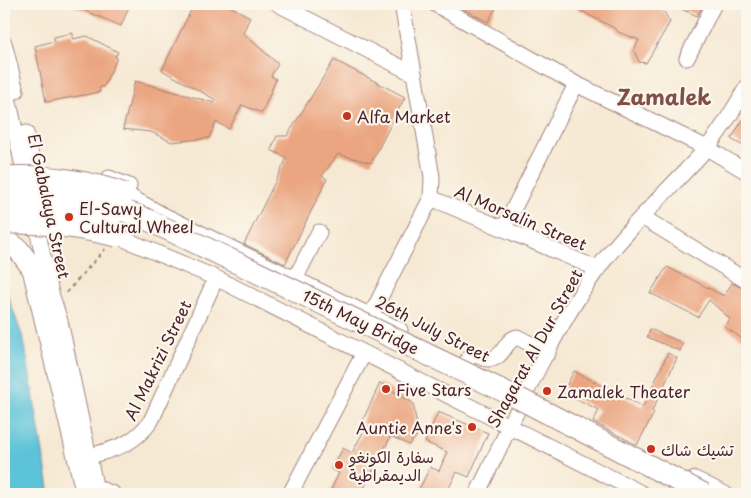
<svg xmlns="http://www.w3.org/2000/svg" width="751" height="498" font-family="'Playpen Sans','Playpen Sans Arabic',sans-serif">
<rect width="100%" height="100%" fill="#fbf7ec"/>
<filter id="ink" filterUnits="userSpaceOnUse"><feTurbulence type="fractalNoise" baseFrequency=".02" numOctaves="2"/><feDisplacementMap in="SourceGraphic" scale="10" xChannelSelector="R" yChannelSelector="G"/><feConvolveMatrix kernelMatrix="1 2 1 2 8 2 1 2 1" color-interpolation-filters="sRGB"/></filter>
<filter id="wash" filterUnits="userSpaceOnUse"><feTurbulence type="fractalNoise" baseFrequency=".0096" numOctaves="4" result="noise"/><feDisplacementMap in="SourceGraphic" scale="20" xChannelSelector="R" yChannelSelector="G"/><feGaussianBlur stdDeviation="1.12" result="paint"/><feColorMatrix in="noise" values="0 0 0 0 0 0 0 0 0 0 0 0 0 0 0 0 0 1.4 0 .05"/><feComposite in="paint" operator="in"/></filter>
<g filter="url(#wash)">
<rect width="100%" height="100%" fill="#f6e9d3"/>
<path fill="#5cc3d9" stroke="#537182" d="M4,285L24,341L50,494H4Z"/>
<g id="blocks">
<path fill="#eba580" d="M69,4H130L121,26Z
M194,4H226L250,17L243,33L278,64L271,76L276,79L262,113L242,105L229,129L216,122L209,138L172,142L151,132L123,129L135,81L215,103L216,100L162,70Z
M454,4H498L488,22Z
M568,4H653L664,12L670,22L646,63L639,62L634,50L639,40L618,32L616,29Z
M670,4H704L697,16Z
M73,33V39L87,36L118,52L115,57L117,58L104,86L99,88L100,92L46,102L35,46L54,41V37Z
M334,60L405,97L371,163L338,154L322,176L327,179L285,264L244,244L287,158L271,150L277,136H287Z
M747,113V148L731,139Z
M667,267L724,296L732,283L747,290V342L725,327L730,319L709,300L698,317L650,293Z
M650,329L683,343L680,351L647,337Z
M668,353L677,358L652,411L654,413L637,445L593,422L599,410L563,392L574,371L643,407Z
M380,383L413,403L418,433L409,445L391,436L361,494H329L339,473L332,469L343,448L352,453L367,425L362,422Z
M438,412L488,433L469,477L457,472L446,494H417L430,467L439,471L447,452L425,442Z"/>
</g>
</g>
<g filter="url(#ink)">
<use href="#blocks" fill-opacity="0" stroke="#a0847f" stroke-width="1"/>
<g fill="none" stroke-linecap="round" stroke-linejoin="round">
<g stroke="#a0847f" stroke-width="17">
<path id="minor" d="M278,4L414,74
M435,4L576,84L707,148L747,172
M4,43L16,91
M687,58L714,4
M4,79L27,185
M26,133L38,186
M109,178L129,186L125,194L163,215L400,330
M431,198L598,269
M34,215L51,293L60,321L96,490
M642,217L747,281
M504,228L576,84
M117,236L216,278L643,494
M295,279L319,232
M371,315L431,198L432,177L402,4
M465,364L472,354C478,354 482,359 488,359C505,359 504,340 517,337L548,353
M90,456C117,448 133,445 151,421L216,278
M695,479L725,494
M95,487L113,494
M290,494L364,353
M477,494C514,419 548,339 596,271C628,227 669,190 705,150C721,132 734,108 747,87"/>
</g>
<g stroke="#a0847f" stroke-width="23">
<path id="highway" d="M4,239L18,249L33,269L87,494"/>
</g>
<path stroke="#a0847f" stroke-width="2.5" stroke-dasharray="4 4" stroke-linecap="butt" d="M66,293L105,249"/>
<use href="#minor" stroke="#fff" stroke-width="15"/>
<use href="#highway" stroke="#fff" stroke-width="21"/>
<g stroke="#a0847f" stroke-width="23" stroke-linecap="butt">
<path id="highway-bridge" d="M4,177C46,175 85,180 125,194
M4,191C54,188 101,201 146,219L520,399L704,494
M4,208L68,210L110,220
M4,223C43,222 79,227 117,236"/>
</g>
<use href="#highway-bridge" stroke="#fff" stroke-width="21"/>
</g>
</g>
<g fill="#c8321e" stroke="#fbf7ec" stroke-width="2">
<circle cx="347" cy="116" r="5"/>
<circle cx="69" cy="217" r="5"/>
<circle cx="386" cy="389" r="5"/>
<circle cx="547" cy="391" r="5"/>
<circle cx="472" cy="427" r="5"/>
<circle cx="651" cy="449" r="5"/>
<circle cx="339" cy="465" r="5"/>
</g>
<g text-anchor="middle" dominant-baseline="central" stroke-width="4.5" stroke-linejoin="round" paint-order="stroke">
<g font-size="16" fill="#4a1f2b" stroke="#fbf7ec" text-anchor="start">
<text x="357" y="116">Alfa Market</text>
<text x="79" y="208">El-Sawy<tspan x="79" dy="18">Cultural Wheel</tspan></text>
<text x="396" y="389">Five Stars</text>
<text x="557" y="391">Zamalek Theater</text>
<text x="462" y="427" text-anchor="end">Auntie Anne's</text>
<text x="661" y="449">تشيك شاك</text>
<text x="349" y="456">سفارة الكونغو<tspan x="349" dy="18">الديمقراطية</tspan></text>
</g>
<g font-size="16" fill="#4a1f2b" stroke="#fbf7ec">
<text transform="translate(50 206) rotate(78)">El Gabalaya Street</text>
<text transform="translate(521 217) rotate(23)">Al Morsalin Street</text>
<text transform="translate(361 321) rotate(26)">15th May Bridge</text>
<text transform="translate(433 328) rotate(27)">26th July Street</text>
<text transform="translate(534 348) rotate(-61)">Shagarat Al Dur Street</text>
<text transform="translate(157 360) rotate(-64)">Al Makrizi Street</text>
</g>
<g font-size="21" font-weight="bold" fill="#824e49" stroke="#fbf7ec">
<text x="664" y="96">Zamalek</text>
</g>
</g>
<rect width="751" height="498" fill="none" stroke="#fbf7ec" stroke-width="20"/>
</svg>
